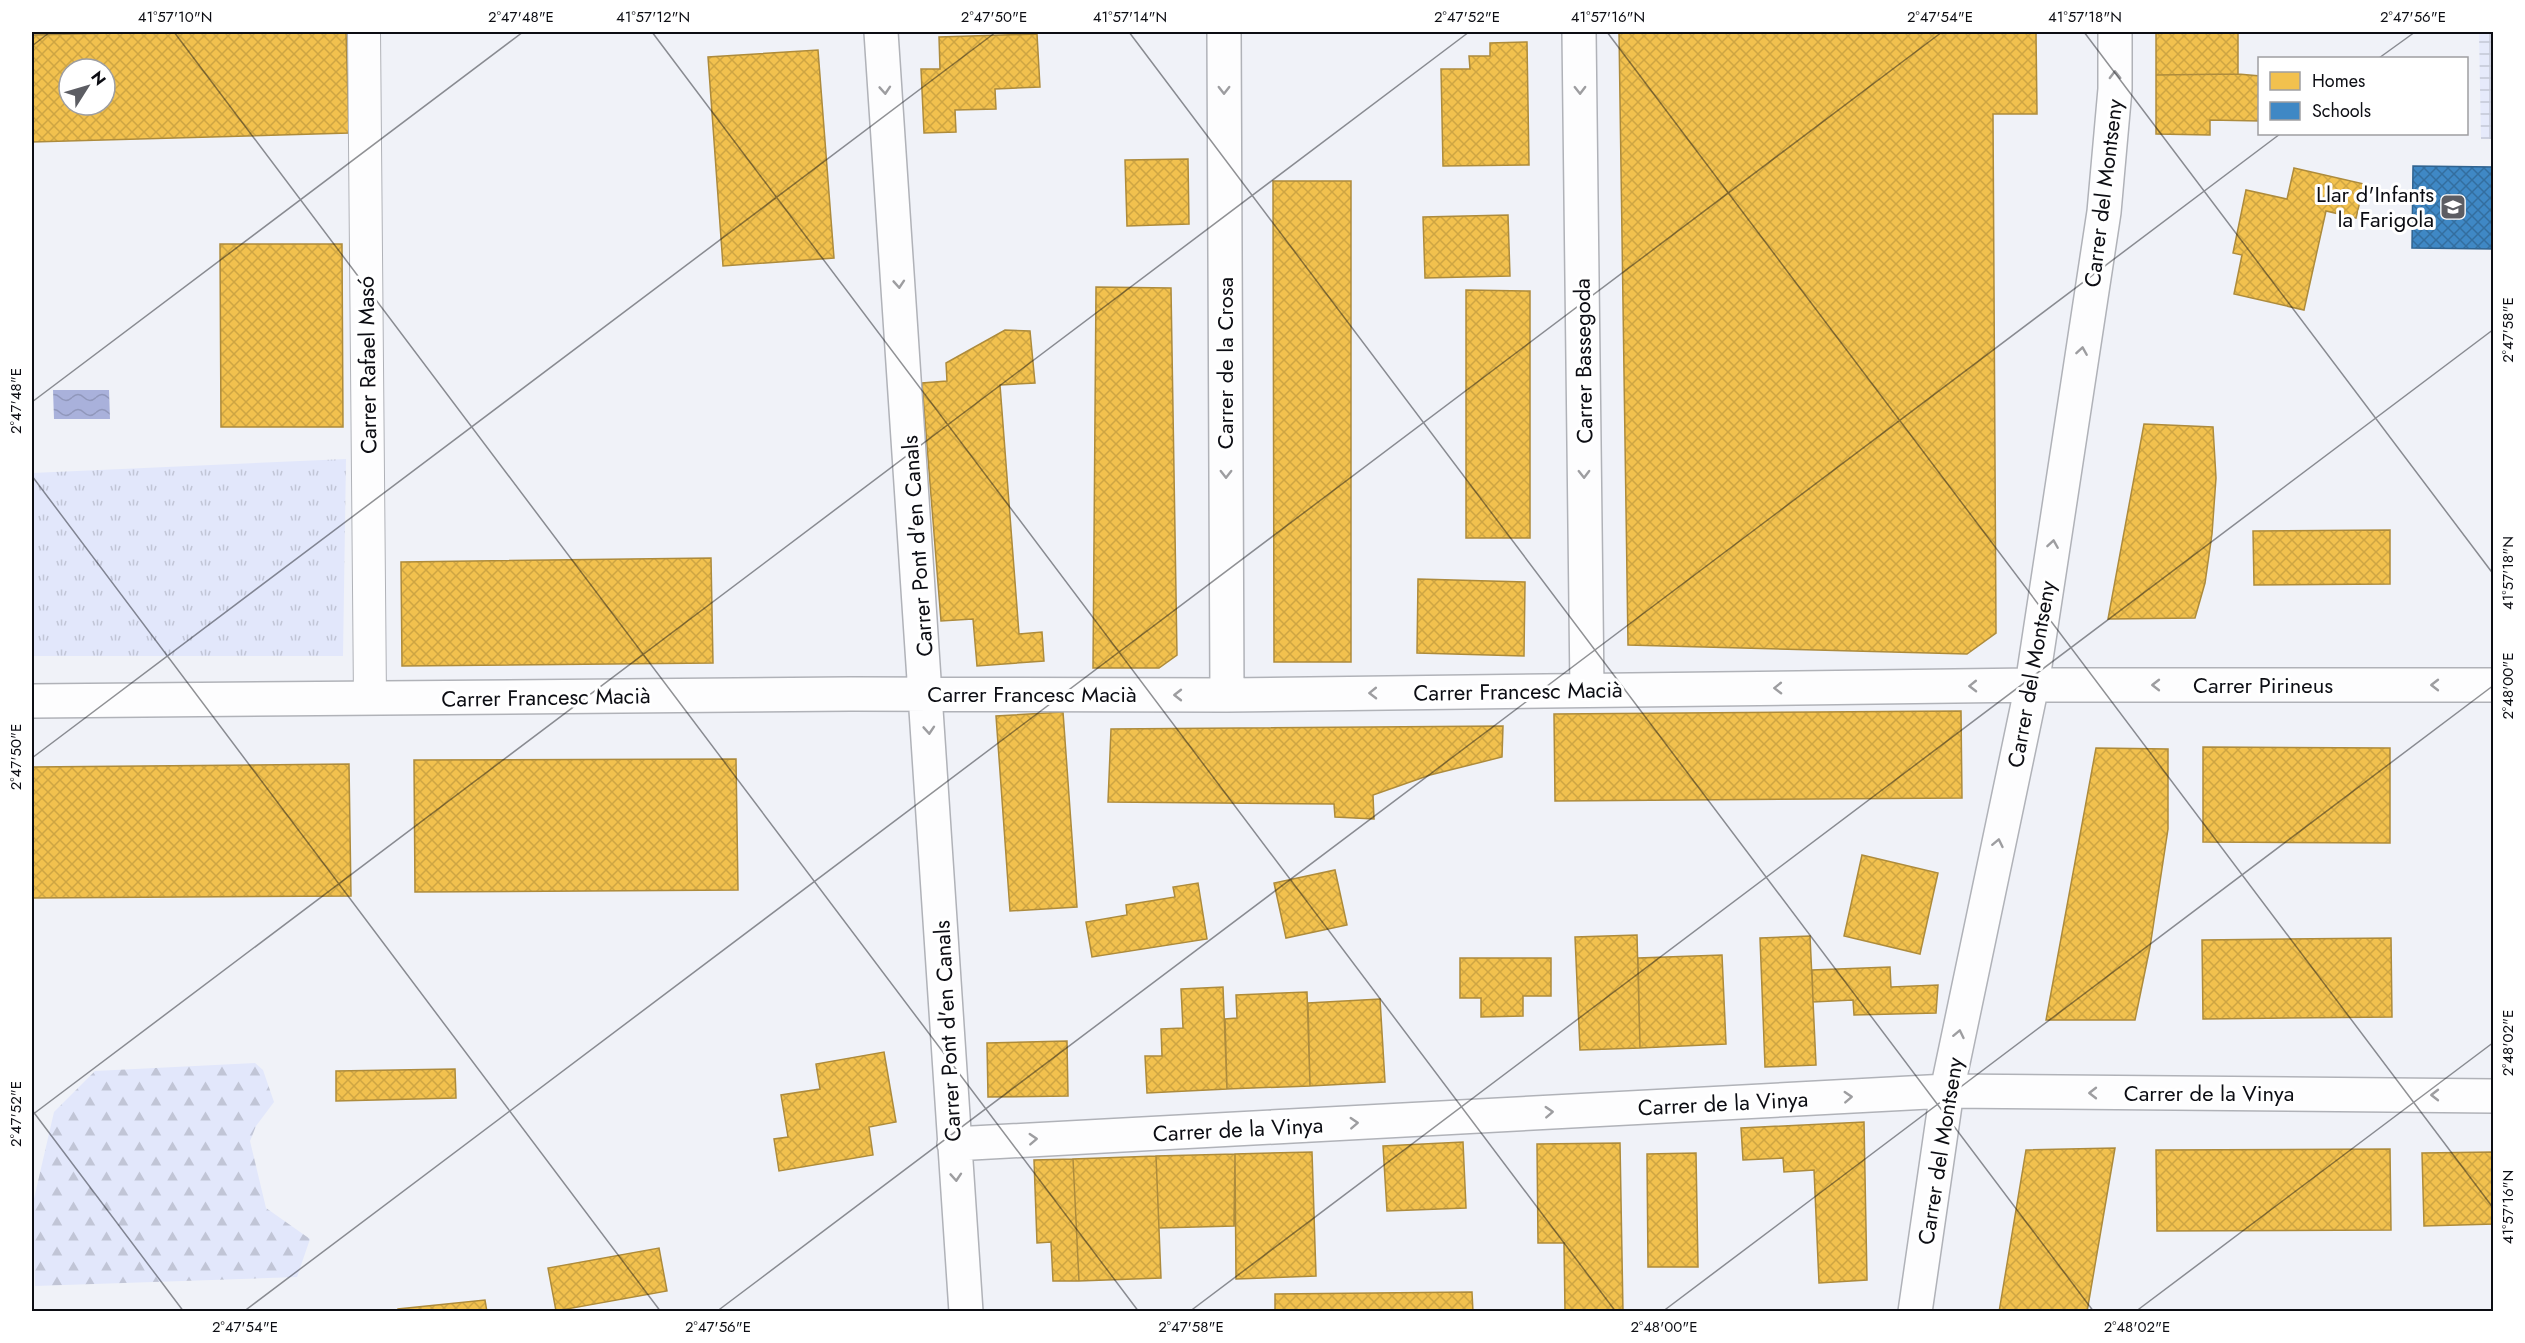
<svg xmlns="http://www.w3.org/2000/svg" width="2525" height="1343" font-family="Jost,sans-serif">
<defs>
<pattern id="industrial-grid" width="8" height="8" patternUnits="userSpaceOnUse" patternTransform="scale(1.5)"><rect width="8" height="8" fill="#e6eafb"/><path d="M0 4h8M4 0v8" fill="none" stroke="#c4c8d6"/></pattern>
<pattern id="grass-tufts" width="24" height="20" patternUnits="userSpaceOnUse" patternTransform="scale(1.5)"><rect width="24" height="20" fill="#e2e7fb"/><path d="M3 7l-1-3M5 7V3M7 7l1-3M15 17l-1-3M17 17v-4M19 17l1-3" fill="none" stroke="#c1c5d6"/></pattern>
<pattern id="forest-firs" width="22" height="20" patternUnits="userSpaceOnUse" patternTransform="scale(1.5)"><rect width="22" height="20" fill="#e2e7fb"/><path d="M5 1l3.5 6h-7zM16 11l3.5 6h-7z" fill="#c1c5d6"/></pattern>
<pattern id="water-waves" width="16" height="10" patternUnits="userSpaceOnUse" patternTransform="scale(1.5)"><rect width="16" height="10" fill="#a9b1db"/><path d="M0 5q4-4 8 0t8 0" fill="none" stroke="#9097bb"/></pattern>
<pattern id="homes-cross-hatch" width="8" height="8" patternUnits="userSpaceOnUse" patternTransform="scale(1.5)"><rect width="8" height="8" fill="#f2c14e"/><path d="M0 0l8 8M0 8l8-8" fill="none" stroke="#cea543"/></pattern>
<pattern id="schools-cross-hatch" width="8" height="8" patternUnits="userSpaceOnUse" patternTransform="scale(1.5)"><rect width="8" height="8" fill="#3f88c5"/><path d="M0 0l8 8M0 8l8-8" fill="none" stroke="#336e9f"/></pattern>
</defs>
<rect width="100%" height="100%" fill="#f0f2f8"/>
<path fill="url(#industrial-grid)" d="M2479,32H2493V139H2481Z"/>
<path fill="url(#grass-tufts)" d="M346,459L343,656H32V473Z"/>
<path fill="url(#forest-firs)" d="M255,1063L263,1070L274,1102L256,1126L250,1141L266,1208L310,1239L297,1277L35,1286L33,1203L54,1112L95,1071Z"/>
<path fill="url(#water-waves)" d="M53,390H109L110,419H54Z"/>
<path fill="url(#homes-cross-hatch)" stroke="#ad8b3c" stroke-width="1.5" fill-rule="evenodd" d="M155,32H346L349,133L32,142V35ZM69,69H105V105H69Z
M1619,32H2036L2037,114H1993L1996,633L1967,654L1628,645Z
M2156,32H2238V74L2156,75Z
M1037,34L1040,87L995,89L996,109L955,110L956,132L924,133L921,69H940L939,37Z
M1527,42L1529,165L1443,166L1441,69H1470L1469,56H1490V43Z
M818,50L834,258L723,266L708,57Z
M2238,74L2260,76V121L2210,120V135L2156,134V75Z
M1188,159L1189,224L1127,226L1125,160Z
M2294,168L2364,184L2356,218L2326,211L2304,310L2234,294L2242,255L2233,253L2246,190L2287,199Z
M1273,181H1351V662H1274Z
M1508,215L1510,276L1425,278L1423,217Z
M220,244H342L343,427H221Z
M1096,287L1171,288L1177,655L1159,668H1093Z
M1466,290L1530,291V538H1466Z
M1005,330L1030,331L1035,383L1000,385L1019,634L1042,632L1044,661L977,666L973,619L941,621L922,383L947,381L946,363Z
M2144,424L2213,427L2216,478L2212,534L2205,583L2195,618L2108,619Z
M2390,530V584L2254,585L2253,531Z
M711,558L713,663L402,666L401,562Z
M1418,579L1525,582L1524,656L1417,653Z
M1961,711L1962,798L1555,801L1554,714Z
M1063,712L1077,907L1010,911L996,716Z
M1503,726L1502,757L1430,775L1373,795L1374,819L1335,817L1334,804L1108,802L1111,729Z
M2203,747L2390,748V843L2203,842Z
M2096,748L2168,749V829L2150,947L2135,1020H2046Z
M736,759L738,890L415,892L414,760Z
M349,764L351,896L32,898V767Z
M1862,855L1938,873L1920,954L1844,936Z
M1335,870L1347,925L1286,938L1274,883Z
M1198,883L1207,939L1092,957L1086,922L1127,915L1126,905L1175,897L1173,887Z
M1637,935L1640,1048L1580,1050L1575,937Z
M1810,936L1816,1065L1765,1067L1760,938Z
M2391,938L2392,1017L2203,1019L2202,940Z
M1722,955L1726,1044L1640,1048L1638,958Z
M1460,958H1551V996H1523V1016L1481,1017V998H1460Z
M1890,967L1891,987L1938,985L1936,1013L1854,1015L1853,1000L1813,1002L1812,970Z
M1223,987L1227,1089L1147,1093L1145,1056H1162L1161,1029L1183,1028L1181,989Z
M1307,992L1310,1086L1227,1089L1225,1019L1237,1018L1236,995Z
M1380,999L1385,1082L1310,1086L1308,1003Z
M1067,1041L1068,1096L988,1097L987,1043Z
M884,1052L896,1122L869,1127L873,1155L779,1171L774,1139L788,1137L781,1095L820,1089L816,1064Z
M455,1069L456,1098L336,1101V1071Z
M1864,1122L1867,1280L1819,1283L1814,1170L1784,1172L1783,1158L1743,1160L1741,1128Z
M1463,1142L1466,1208L1387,1211L1383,1146Z
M1620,1143L1623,1312H1565L1564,1243H1538L1537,1144Z
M2115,1148L2087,1312H1999L2026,1150Z
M2390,1149L2391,1230L2157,1231L2156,1150Z
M1312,1152L1316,1276L1236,1279L1235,1154Z
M2494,1152V1224L2424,1226L2422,1153Z
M1696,1153L1698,1267H1648L1647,1154Z
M1235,1154L1234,1226L1159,1228L1156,1156Z
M1156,1156L1161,1278L1079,1281L1073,1159Z
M1073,1159L1079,1281H1053L1051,1242L1037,1243L1034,1160Z
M659,1248L667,1291L556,1311L548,1268Z
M1472,1292L1473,1312H1275V1294Z
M485,1300L487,1312H398V1309Z"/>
<path fill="url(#schools-cross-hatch)" stroke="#306390" stroke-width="1.5" d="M2413,166L2494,167V249L2412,248Z"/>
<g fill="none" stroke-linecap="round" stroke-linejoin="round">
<g stroke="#b0b2b8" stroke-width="34">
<path id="pedestrian" d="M364,32L370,698"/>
</g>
<g stroke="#b0b2b8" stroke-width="36">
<path id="minor" d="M881,32L966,1312
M1224,32L1227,695
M1579,32L1587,690
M32,701L851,694L1227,695L2032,685H2494
M954,1144L1947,1091L2494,1096
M1915,1312L1947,1091L2032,685L2104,212L2115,89V32"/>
</g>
<use href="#pedestrian" stroke="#fdfdfe" stroke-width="32"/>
<use href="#minor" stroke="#fdfdfe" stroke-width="33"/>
</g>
<defs><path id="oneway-chevron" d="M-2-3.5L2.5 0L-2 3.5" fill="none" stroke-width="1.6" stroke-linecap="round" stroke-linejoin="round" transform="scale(1.5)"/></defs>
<g stroke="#9d9da0">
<use href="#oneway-chevron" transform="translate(2115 75) rotate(-91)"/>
<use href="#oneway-chevron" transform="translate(885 90) rotate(86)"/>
<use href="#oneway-chevron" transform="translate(1224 90) rotate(90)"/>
<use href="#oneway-chevron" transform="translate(1580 90) rotate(89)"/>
<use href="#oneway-chevron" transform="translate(899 284) rotate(86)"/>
<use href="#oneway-chevron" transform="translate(2082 351) rotate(-81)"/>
<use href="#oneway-chevron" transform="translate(1226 474) rotate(90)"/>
<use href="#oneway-chevron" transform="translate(1584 474) rotate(89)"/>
<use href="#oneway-chevron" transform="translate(2053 544) rotate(-81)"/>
<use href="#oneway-chevron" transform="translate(2156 685) rotate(-180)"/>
<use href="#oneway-chevron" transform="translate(2435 685) rotate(-180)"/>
<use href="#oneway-chevron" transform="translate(1973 686) rotate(179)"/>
<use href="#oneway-chevron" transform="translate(1778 688) rotate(179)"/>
<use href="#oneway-chevron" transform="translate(1373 693) rotate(179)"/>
<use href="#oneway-chevron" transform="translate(1178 695) rotate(-180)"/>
<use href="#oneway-chevron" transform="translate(929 730) rotate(86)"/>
<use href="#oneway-chevron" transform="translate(1998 843) rotate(-78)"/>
<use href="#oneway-chevron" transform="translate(1959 1034) rotate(-78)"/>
<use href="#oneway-chevron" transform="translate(2093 1093) rotate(-180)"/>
<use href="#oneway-chevron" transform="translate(2435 1095) rotate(-180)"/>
<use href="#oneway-chevron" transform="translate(1848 1097) rotate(-3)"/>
<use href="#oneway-chevron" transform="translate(1549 1112) rotate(-3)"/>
<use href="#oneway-chevron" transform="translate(1354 1123) rotate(-3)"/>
<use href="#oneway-chevron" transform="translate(1033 1139) rotate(-3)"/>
<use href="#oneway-chevron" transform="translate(956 1177) rotate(86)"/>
</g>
<path fill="none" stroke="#0c0d13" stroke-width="1.5" stroke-opacity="0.45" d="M174,32L1139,1312M652,32L1616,1312M1129,32L2094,1312M1607,32L2494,1209M2084,32L2494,575M32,46L50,32M2379,58L2415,32M32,402L523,32M32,476L661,1312M32,758L996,32M32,1110L184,1312M32,1115L1469,32M243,1312L1942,32M716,1312L2280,134M1189,1312L2494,329M1662,1312L2494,685M2135,1312L2494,1042"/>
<defs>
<g id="school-square" transform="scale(1.35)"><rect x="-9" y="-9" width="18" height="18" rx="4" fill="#5c5d63" stroke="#fff"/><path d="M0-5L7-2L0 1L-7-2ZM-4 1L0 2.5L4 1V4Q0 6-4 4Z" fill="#fff"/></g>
</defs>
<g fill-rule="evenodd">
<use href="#school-square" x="2453" y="207"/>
</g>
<g text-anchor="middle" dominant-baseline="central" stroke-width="6" stroke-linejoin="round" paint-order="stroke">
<g font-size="22" fill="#0c0d13" stroke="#fff">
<text transform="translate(2103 193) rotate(-83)">Carrer del Montseny</text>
<text transform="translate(1583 361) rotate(-91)">Carrer Bassegoda</text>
<text transform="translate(1225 363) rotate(-90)">Carrer de la Crosa</text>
<text transform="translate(367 365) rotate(-91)">Carrer Rafael Masó</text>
<text transform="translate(917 546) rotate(-94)">Carrer Pont d'en Canals</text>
<text transform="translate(2031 674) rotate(-80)">Carrer del Montseny</text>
<text x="2263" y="685">Carrer Pirineus</text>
<text transform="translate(1518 691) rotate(-1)">Carrer Francesc Macià</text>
<text x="1032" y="694">Carrer Francesc Macià</text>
<text transform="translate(546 697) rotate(-1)">Carrer Francesc Macià</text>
<text transform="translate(947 1031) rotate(-93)">Carrer Pont d'en Canals</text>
<text x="2209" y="1093">Carrer de la Vinya</text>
<text transform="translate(1723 1103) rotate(-3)">Carrer de la Vinya</text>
<text transform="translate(1238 1129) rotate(-3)">Carrer de la Vinya</text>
<text transform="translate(1940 1151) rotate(-81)">Carrer del Montseny</text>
</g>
<g font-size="22" fill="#0c0d13" stroke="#fff" text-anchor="end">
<text x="2434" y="194">Llar d'Infants<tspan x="2434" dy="25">la Farigola</tspan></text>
</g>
</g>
<rect width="2525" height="1343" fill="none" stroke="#ffffff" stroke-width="66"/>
<rect x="2258" y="57" width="210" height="78" fill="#ffffff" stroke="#9e9ea1" stroke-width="1.5"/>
<rect x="2270" y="72" width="30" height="18" fill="#f2c14e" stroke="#9e9ea1" stroke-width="1.5"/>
<text x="2312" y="87" font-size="18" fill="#0c0d13">Homes</text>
<rect x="2270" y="102" width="30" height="18" fill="#3f88c5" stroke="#9e9ea1" stroke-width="1.5"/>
<text x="2312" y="117" font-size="18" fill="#0c0d13">Schools</text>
<g transform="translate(87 87) rotate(53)"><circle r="28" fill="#ffffff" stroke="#9e9ea1" stroke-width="1.5"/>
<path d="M0-4.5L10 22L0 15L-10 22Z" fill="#5c5d63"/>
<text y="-9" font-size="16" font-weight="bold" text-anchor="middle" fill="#0c0d13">N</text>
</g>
<rect x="33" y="33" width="2459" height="1277" fill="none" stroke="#0c0d13" stroke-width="2"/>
<g font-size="15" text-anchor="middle" fill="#0c0d13">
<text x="175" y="22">41°57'10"N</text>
<text x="521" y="22">2°47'48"E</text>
<text x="653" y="22">41°57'12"N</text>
<text x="994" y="22">2°47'50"E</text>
<text x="1130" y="22">41°57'14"N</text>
<text x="1467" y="22">2°47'52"E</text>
<text x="1608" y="22">41°57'16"N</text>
<text x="1940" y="22">2°47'54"E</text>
<text x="2085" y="22">41°57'18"N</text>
<text x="2413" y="22">2°47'56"E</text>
<text transform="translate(2508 330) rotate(-90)" y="5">2°47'58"E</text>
<text transform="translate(16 401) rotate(-90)" y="5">2°47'48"E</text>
<text transform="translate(2508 573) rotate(-90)" y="5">41°57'18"N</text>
<text transform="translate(2508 686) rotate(-90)" y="5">2°48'00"E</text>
<text transform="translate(16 757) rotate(-90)" y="5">2°47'50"E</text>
<text transform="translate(2508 1043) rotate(-90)" y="5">2°48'02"E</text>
<text transform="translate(16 1114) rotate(-90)" y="5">2°47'52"E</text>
<text transform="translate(2508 1207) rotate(-90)" y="5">41°57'16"N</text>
<text x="245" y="1332">2°47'54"E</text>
<text x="718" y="1332">2°47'56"E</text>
<text x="1191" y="1332">2°47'58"E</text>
<text x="1664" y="1332">2°48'00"E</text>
<text x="2137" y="1332">2°48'02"E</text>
</g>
</svg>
